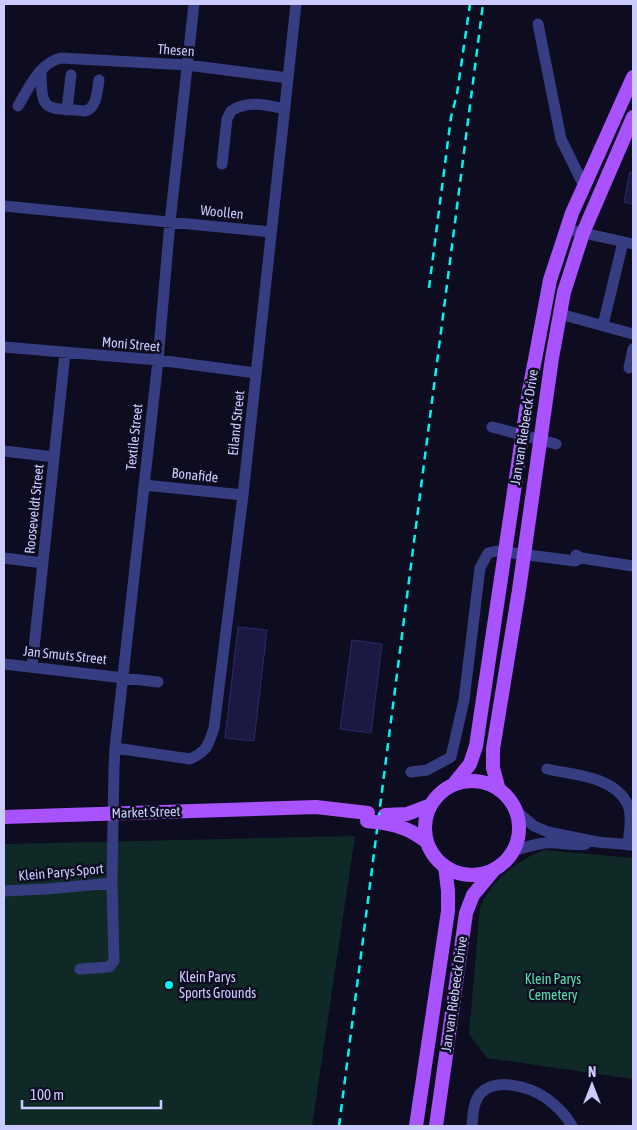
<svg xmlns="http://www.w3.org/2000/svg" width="637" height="1130" font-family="'Asap Condensed',sans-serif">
<rect width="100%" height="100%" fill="#0d0c20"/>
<path fill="#0f2a26" d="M355,836L312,1126H4V844Z
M543,850L633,858V1079L487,1058L469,1034L480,907C492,880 516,861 543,850Z"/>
<path fill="#1b1841" stroke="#2e296d" d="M630,172L633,173V204L624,202Z
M238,627L267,630L254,741L225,738Z
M352,640L382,644L371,733L340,729Z"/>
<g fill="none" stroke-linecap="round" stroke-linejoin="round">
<path stroke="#363d80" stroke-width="11" d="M538,24L561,139L584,186
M41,70C41,114 45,107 85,111C97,108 97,91 99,80
M18,106C29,88 39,63 61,58L187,65L288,78
M67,110L71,75
M222,164L227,119L231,111C248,100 266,105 285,109
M4,206L271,232
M566,229L633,244
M560,314L633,334
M603,325L623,242
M4,347L158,360L256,373
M629,368L633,349
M492,427L556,444
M4,451L54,457
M144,485L243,495
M576,555L581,558L633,566
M4,558L43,563
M4,664L158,682
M32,667L65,353
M115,748L190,759C208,751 208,745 214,728L243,495L296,4
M547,769C573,775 613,776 627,803C633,815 629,832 628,845
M411,772L427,770L451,757L464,700L480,568L488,553L497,551L575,561L581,558
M515,810L534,826L548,832L597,842L633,845
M513,851C523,848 534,844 545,843C559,842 572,846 586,844
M4,891L46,889L112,883L114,767L115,748L158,360L170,222L194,4
M80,969L109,967L114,961L112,883
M472,1126C473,1116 473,1101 481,1093C497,1077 530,1087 546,1098C557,1106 566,1115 572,1126"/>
<path stroke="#a952ff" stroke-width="14" d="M425 828a47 47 0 1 1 94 0a47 47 0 1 1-94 0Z
M453,785L470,764L476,746L529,391L550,280L572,213L633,77
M499,790L493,768V749L519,590L552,358L564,292L583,233L633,117
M385,815L407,814L431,805
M4,817L316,807L368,813
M384,823C401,826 413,831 427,842
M416,1126L448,911V891L445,866
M436,1126L466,913L473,895L493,871"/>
<path stroke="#00f6f0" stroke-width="2.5" stroke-dasharray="8 6" stroke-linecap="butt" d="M429,288L446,156L451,117L457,94L470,4
M339,1126L483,4"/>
<path stroke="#a952ff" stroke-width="14" d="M367,821L384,823"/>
</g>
<circle fill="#00f6f0" stroke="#0d0c20" stroke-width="2" cx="169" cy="985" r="5"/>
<g text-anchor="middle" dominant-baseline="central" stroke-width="5" stroke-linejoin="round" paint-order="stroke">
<g font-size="14" fill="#cbcbff" stroke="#0d0c20">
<text transform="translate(176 50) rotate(4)">Thesen</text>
<text transform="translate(222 212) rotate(6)">Woollen</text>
<text transform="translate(131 344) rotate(5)">Moni Street</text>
<text transform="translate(236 423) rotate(-84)">Eiland Street</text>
<text transform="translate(524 427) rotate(-81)">Jan van Riebeeck Drive</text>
<text transform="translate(134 437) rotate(-84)">Textile Street</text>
<text transform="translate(195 475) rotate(6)">Bonafide</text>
<text transform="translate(34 509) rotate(-84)">Rooseveldt Street</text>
<text transform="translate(65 655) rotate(6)">Jan Smuts Street</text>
<text transform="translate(146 812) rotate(-2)">Market Street</text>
<text transform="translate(61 872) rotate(-5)">Klein Parys Sport</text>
<text transform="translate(454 994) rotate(-82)">Jan van Riebeeck Drive</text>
</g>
<g font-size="14" fill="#cbcbff" stroke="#0d0c20" text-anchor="start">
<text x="179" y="977">Klein Parys<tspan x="179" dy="16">Sports Grounds</tspan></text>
</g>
<g font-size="14" fill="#55e1ac" stroke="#0d0c20">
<text x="553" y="979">Klein Parys<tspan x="553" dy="16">Cemetery</tspan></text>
</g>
</g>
<rect width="637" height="1130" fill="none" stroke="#cbcbff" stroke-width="10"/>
<g transform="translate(592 1085)" stroke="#0d0c20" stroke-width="4" paint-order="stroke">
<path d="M0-4L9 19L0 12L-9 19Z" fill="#cbcbff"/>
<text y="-8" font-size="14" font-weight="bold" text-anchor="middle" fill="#cbcbff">N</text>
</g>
<path d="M22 1100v8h139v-8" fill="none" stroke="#cbcbff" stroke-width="2.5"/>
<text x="30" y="1100" font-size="15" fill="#cbcbff" stroke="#0d0c20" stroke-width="4" paint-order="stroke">100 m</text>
</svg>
